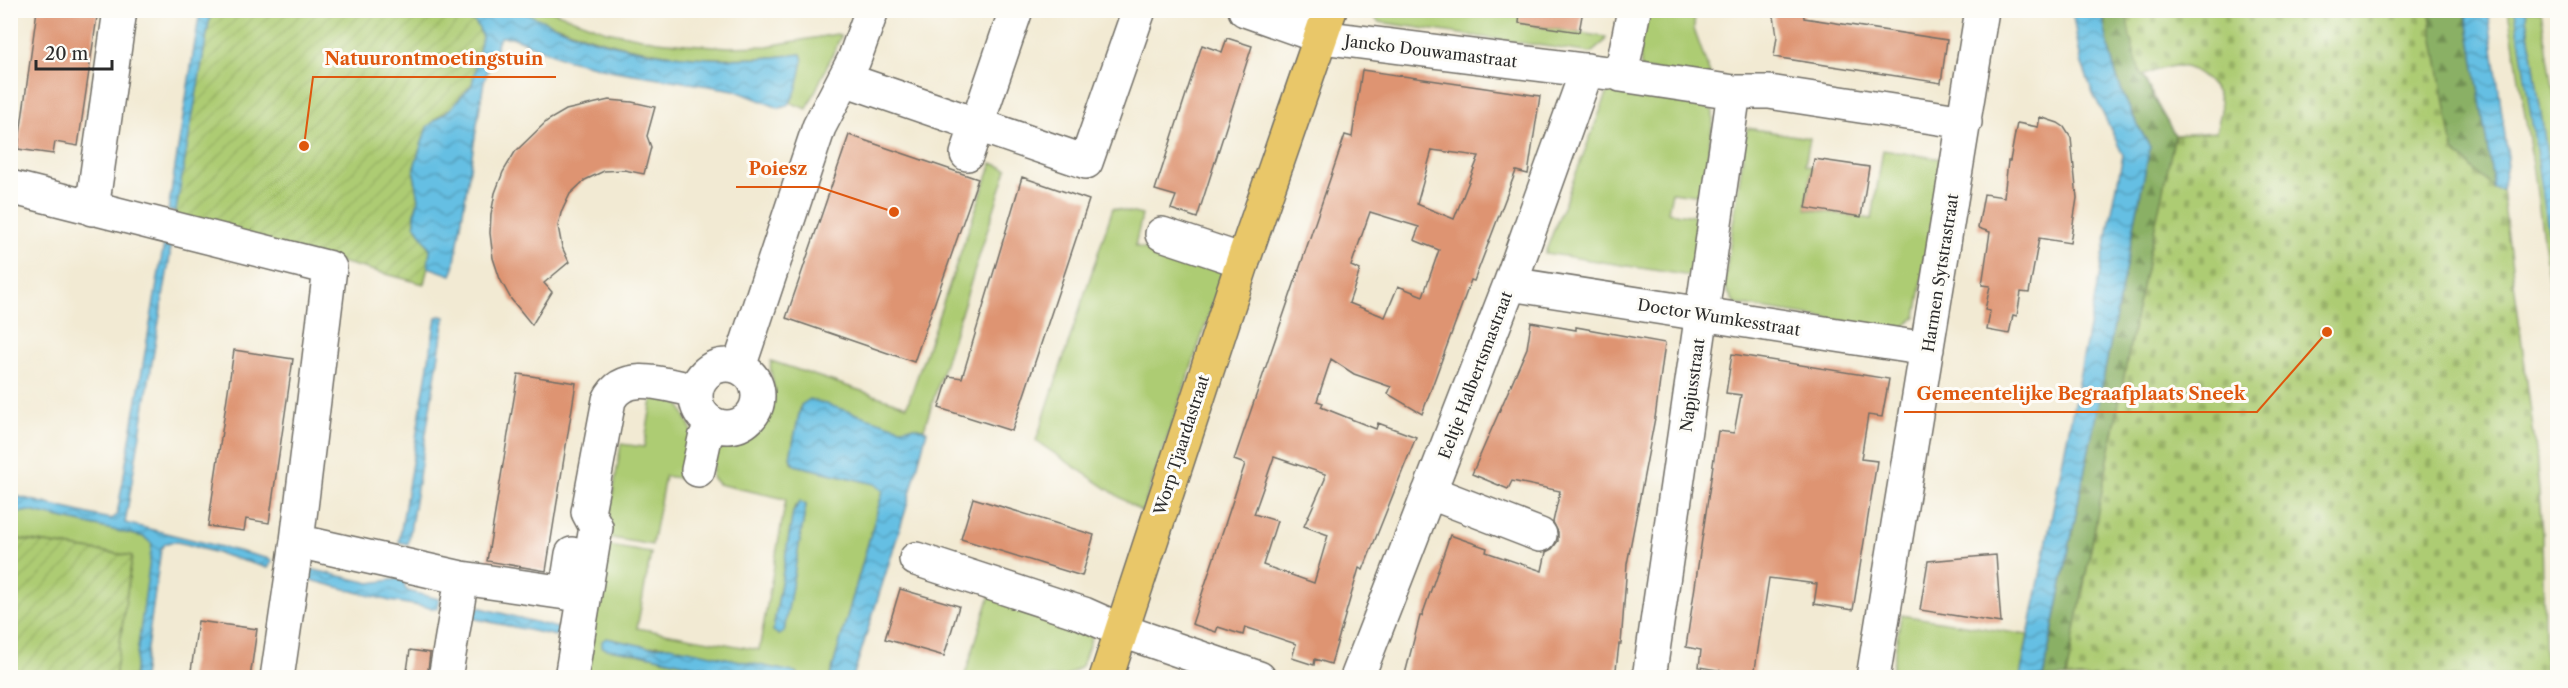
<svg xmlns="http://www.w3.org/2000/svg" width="2568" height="688" font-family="'Libre Caslon Text',serif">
<defs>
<pattern id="forest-firs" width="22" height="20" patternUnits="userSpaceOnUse" patternTransform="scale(1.5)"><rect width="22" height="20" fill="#8ab065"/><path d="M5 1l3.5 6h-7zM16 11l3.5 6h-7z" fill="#718f53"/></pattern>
<pattern id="cemetery-stones" width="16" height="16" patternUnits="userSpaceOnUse" patternTransform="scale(1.5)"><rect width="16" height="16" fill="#adcc73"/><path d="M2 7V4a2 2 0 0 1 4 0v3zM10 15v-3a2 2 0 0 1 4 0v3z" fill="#95af64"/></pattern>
<pattern id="garden-furrows" width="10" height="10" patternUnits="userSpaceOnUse" patternTransform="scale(1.5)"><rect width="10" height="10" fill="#adcc73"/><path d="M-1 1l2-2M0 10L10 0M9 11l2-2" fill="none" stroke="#95af64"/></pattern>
<pattern id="water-waves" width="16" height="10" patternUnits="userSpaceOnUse" patternTransform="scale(1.5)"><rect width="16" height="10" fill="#65bfe3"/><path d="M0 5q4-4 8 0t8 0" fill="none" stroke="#539bb8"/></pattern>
</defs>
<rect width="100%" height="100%" fill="#fdfcf7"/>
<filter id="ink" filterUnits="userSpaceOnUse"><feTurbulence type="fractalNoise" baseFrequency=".0167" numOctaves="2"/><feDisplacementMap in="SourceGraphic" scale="12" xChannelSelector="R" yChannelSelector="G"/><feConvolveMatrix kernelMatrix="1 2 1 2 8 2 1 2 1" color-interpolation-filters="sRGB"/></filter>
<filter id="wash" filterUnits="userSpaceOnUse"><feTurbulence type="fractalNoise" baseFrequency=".008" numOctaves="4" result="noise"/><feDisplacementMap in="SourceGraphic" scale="24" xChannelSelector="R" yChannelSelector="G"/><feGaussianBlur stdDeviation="1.35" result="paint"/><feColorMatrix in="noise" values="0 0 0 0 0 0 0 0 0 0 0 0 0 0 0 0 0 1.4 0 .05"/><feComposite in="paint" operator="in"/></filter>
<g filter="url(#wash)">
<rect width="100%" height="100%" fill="#f2ead3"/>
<path fill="#adcc73" stroke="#6c7c4f" stroke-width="1.5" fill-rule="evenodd" d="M520,11H552L606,31L657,41L686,44L729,47L767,46L837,34L841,36L807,109L791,103L803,61L801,54C720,65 634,56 558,26C545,22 531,18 520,11Z
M1367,11H1537L1535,26L1606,37L1605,41L1591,53L1379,22Z
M1645,11H1695L1694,29L1711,77L1641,69L1640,49Z
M2508,11H2515L2556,270L2557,342L2534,171Z
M2526,11H2541L2557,113V223Z
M1608,91L1704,105L1713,111V120L1702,196L1672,192L1668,212L1700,217L1691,276L1545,253Z
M1747,128L1810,138L1805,165L1812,167L1806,209L1872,219L1883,150L1942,159L1916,317L1900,330L1735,304L1724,286Z
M992,163L1007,169L924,429L900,428L801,405L790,457L791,462L795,465L875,484L883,491L830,677H797L798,675L658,645L648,647L606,638L631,653L647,655L744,677L582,678L604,545L651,553L637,628L759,650L786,499L718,484L712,477L715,448C725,440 739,443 751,437C770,426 777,405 773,383C772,375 769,370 771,361L907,406ZM805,503L806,505L784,631L779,635L773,630L793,512L795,506Z
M1113,208L1142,215L1135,246L1224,271L1142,512L1036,441Z
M653,394L680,405L692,431L685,479L665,476L652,545L606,537L621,444L644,447Z
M30,511L144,537L153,544L134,677H115L132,556L11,538L10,520L21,512Z
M990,595L1094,630L1082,666L1065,677L964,678Z
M1901,615L2028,635L2020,677H1891Z"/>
<path fill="url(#forest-firs)" stroke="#5a6e48" stroke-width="1.5" d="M2102,11H2126C2134,62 2148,91 2175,135L2136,315L2066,677L2043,678L2150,147C2122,99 2110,65 2102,11Z
M2429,11H2466L2494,189L2453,150Z"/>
<path fill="url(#cemetery-stones)" stroke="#6c7c4f" stroke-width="1.5" d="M2126,11H2429L2453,150L2494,189L2502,190L2536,451L2542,534L2545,677L2066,678L2136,315L2175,135L2216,132C2217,125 2221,116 2221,109C2221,88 2198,67 2178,66C2166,65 2153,72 2141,76L2130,37Z"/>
<path fill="url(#garden-furrows)" stroke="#6c7c4f" stroke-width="1.5" d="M211,11H453L474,21L479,28L482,37L472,85L451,108L434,120L414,174L419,199L415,211V224L430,249V257L424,284L174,218Z
M10,538L132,556L115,677H11Z"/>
<path fill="url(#water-waves)" stroke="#487587" stroke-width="1.5" d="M200,11H211L176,211H168Z
M453,11C467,10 510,7 521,11C542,20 563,30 585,37C653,58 731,64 801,54L803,61C799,76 797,107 779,108L734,90L615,71L565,59L512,37H500L484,81L454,268L451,275L428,267L430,249L415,224V211L419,199L414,174L415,164L427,127L451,108L472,85L482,37L479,28L474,21Z
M2072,11H2102C2110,65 2121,99 2150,147L2043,677H2020L2123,155L2093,93L2081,61Z
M2466,11H2488L2508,158L2502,190L2494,189Z
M2515,11H2526L2557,223V289Z
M164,243L170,244V256L125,523L270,559L272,561L268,568L186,544C176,542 167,539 161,549L143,677H134L152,544L144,537L30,511L21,512L11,520V495L101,517L111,519L117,515Z
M441,316L445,317L408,544L399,542L436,317Z
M810,399L900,428L915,427L927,431L906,509L853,677H830L883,491L875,484L795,465L790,457L801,405Z
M800,501L806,505L784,632L779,635L773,631L793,512Z
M310,569L370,583L404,578L405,588L408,591L439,599L437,609L390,601L307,579Z
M474,606L558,628L559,632L556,636L471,618Z
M606,638L648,647L669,646L797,673L798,675L797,678L744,677L647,655L607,649L602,647V641Z"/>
<g id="blocks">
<path fill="#de9472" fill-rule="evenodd" d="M37,10H98L78,146L55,142L53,154L18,149Z
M1520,10H1583L1579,32L1519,23Z
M1773,10H1803L1804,18L1947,40L1941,83L1774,57L1777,36Z
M1227,38L1252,46L1197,218L1171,209L1176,196L1155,190L1202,45L1222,52Z
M1362,70L1540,96L1528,174L1516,171L1474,281L1471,280L1422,414L1388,394L1391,387L1354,374L1331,359L1317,401L1323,403L1321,407L1376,429L1378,423L1416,437L1363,570L1359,568L1331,664L1315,659L1314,665L1292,658L1296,644L1245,627L1243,635L1218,627L1216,632L1192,624L1245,464L1234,460L1345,135L1352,137ZM1432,150L1479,156L1454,219L1417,204ZM1370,212L1419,227L1414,240L1439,250L1423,296L1398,286L1385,317L1349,303L1360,270L1351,266ZM1274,457L1325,474V479L1304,526L1328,535L1314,583L1263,565L1277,521L1254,514Z
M609,100L632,102L655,107L647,136L651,147L644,174L624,170L604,171L585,180L570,194L561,213L558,226L562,247L569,262L544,283L552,292L532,325L511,299L500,279L493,258L490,233L491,214L495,193L503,172L515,152L547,121L566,110Z
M2040,117L2058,123L2064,127L2071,138L2077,198L2070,243L2039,238L2029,293L2021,292L2017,316L2013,315L2009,334L1987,330L1990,311L1985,310L1990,286L1982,285L1990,232L1978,228L1984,194L2004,197L2008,161H2010L2017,123L2038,127Z
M849,135L978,179L914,362L786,318Z
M1814,159L1869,167L1861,217L1806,208Z
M1022,177L1089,200L1012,431L939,408L949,376L962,378Z
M1531,322L1576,330V327L1665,343L1655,418L1627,564L1621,644H1619L1615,678H1404L1420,616H1422L1450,535L1487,548L1486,552L1542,571L1546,552L1552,549L1558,541V532L1553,522L1560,491L1512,481L1508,489L1472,474L1527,348Z
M234,350L293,359L269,523L246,519L244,531L208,526Z
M1732,354L1889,379L1882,417L1868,415L1861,459L1877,461L1853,610L1814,604L1817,584L1769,578L1754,676L1699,667L1701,650L1686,647L1718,431L1734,433L1741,395L1726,393Z
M518,374L576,383L546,571L487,561Z
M973,498L1094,535L1082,576L961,539Z
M1996,555L2001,623L1920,610L1928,561Z
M900,589L959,606L944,656L885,639Z
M198,621L257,629L250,678H190Z
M410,650L430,653L427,678H406Z"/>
</g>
</g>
<g filter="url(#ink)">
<use href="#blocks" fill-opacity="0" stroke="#716e66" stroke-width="1.5"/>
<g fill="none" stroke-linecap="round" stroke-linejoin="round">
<g stroke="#716e66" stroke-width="36">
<path id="minor" d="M1245,10L1321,37L1608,73
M1634,10L1621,75L1734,92H1769L1965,122
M844,79L1086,162L1139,10
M967,154L1016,10
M10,187L330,268L297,541L277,678
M92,209L120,10
M1162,234L1243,261
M1510,284L1927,349
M696 396a31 31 0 1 1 62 0a31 31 0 1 1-62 0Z
M739,367L819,127L854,60L872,10
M698,470L705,438L714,424
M1429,492L1540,535
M297,541L462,578L566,593L572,554
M916,559L1084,614L1120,630L1259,678
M445,678L462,578
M571,678L596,527L588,512L609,400C624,368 670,386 696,391
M1357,678L1510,284L1587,70
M1649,678L1734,92
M1873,678L1982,10"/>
</g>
<g stroke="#716e66" stroke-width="36">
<path id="major" d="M1106,678L1243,261L1330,10"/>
</g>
<use href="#minor" stroke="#fff" stroke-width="33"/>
<use href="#major" stroke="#e9c769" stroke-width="33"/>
</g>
</g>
<g text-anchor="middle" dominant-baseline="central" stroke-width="6" stroke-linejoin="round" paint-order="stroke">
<g font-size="16" fill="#2b2b2b" stroke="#fdfcf7">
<text transform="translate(1431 51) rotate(7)">Jancko Douwamastraat</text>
<text transform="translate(1940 273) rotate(-81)">Harmen Sytstrastraat</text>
<text transform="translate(1719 317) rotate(9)">Doctor Wumkesstraat</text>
<text transform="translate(1475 375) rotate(-69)">Eeltje Halbertsmastraat</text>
<text transform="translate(1692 385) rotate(-82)">Napjusstraat</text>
<text transform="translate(1181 445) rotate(-72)">Worp Tjaardastraat</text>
</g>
</g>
<path fill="none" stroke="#df570e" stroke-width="2" d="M304 146L313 77H556M894 212L819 187H736M2327 332L2257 412H1904"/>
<g fill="#df570e" stroke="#fdfcf7" stroke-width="2">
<circle cx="304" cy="146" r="6"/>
<circle cx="894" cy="212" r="6"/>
<circle cx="2327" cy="332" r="6"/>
</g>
<g font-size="18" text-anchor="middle" font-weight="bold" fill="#df570e" stroke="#fdfcf7" stroke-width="6" stroke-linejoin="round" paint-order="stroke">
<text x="434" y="65">Natuurontmoetingstuin</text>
<text x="778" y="175">Poiesz</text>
<text x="2081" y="400">Gemeentelijke Begraafplaats Sneek</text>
</g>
<rect width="2568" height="688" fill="none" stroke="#fdfcf7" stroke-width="36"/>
<path d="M36 60v9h76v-9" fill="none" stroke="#2b2b2b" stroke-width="3"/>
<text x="45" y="60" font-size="18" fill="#2b2b2b" stroke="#fdfcf7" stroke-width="4.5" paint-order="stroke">20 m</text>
</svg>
